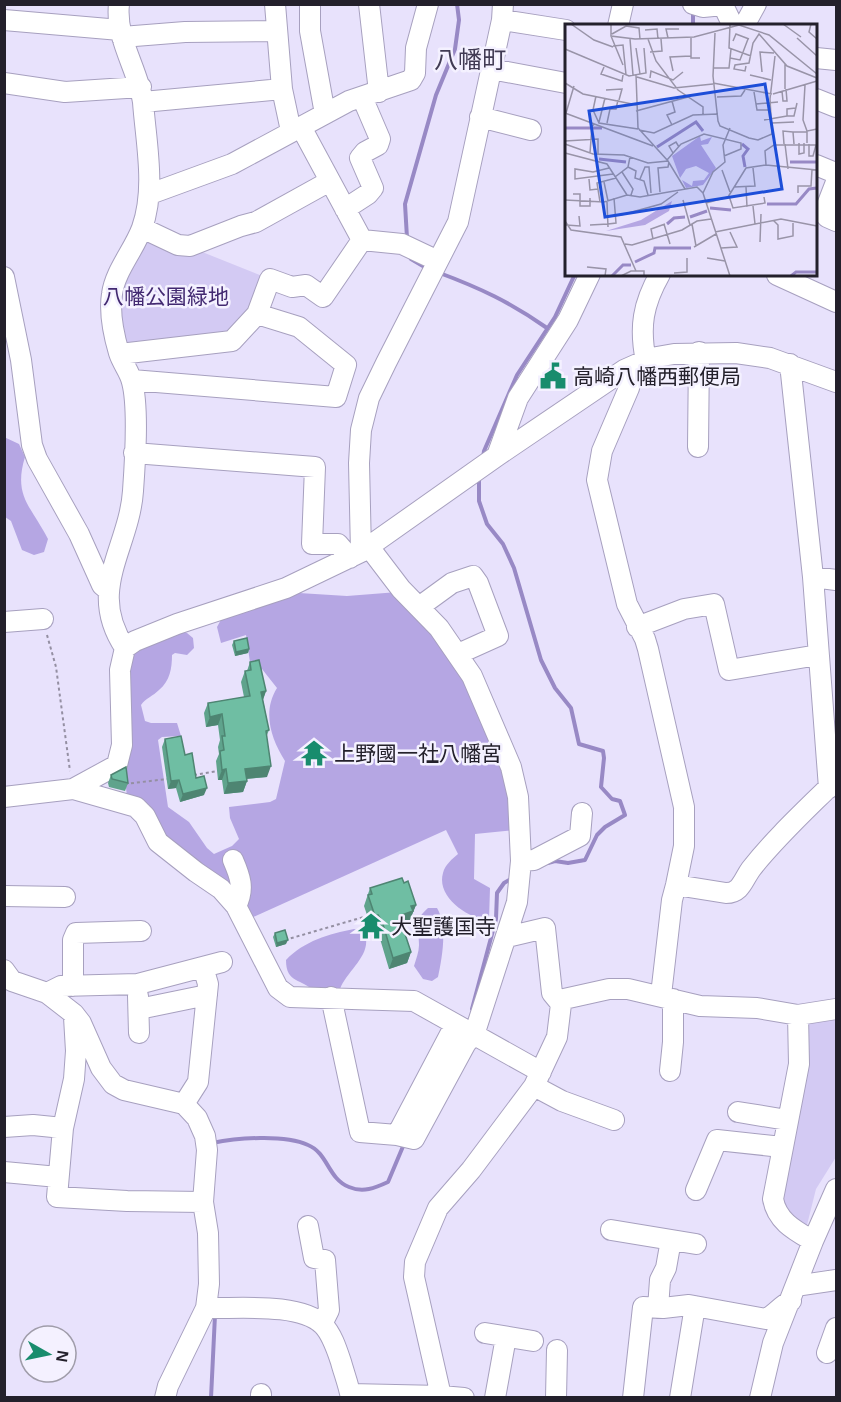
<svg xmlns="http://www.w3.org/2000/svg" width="841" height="1402" font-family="Helvetica,'Noto Sans JP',sans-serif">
<rect width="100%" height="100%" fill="#e8e2fc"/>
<path fill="#d3caf3" d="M142,228L270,279L232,341L120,354L112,317Z
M836,1013V1157L816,1189L805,1233L776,1199L804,1019Z"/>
<path fill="#b5a6e3" d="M4,437L19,444L25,457C13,496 31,506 48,539L44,552L34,555L22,550L11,521L5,517Z
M398,592L453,656L505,769L514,830L475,834L474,879L490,888L489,920C468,919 436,897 443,873C445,865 452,859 458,854L446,830L249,919L179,853L127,797L124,769L129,660L139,649L179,630L187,633L193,638L194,648L187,655L175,653L172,655C172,668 170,681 159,690C153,696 146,698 141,705L145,721L151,723H177L181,736L162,737L158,740L168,807L189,822L207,848L214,854L232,846L239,839L230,818L229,807L270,802L276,799L285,761C271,739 262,712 277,688L262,669H251L246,635L221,643L217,627L223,616L299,593L347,596Z
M428,908H437C448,926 442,958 438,977L432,981L423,979L414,966C416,959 419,952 419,945C419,927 412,922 428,908Z
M354,929L364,932C374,954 347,970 340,989L315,992C302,978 286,984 286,960C304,941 329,934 354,929Z"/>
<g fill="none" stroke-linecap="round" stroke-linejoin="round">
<path stroke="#9889c5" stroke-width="4" d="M693,26V11
M407,238L405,204L436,95L455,49L459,20L457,4
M411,259L428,269
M437,272C480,288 510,302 547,328
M483,458L484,451L517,375L555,317L575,274
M479,477V501L487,524L503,544L514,568L541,660L555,688L571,708L579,744L603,751L604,758L601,787L612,799L620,801L625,815L605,827L597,835L585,860L568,863L555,861L548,863
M472,1009L496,919L497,893L504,883L511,879
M212,1143C237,1138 284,1134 308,1145C328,1153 328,1179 349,1187C363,1193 375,1188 388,1182L404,1144
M211,1398L215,1315"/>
<g stroke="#a7a0bf" stroke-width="22">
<path id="minor" d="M119,4C115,39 138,69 143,102C146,143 156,188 142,228C134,250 115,271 112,294C109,313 114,336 119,353C122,363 130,372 132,382C139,408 135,463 133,491C129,549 86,590 125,648
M275,4L282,89L291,131
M310,4V31L325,114
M369,4L379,92
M693,4L703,7L723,5L733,26
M4,20L120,30
M502,20L566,30
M618,26L623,4
M744,26L756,4
M122,37L185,32L276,31
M816,58L836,60
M491,69L566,83
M4,83L65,92L141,87
M816,99L836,107
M143,102L282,89
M480,117L531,130
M301,127L362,240L402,244L438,261
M816,165L833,172L836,176
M836,182L824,213L827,217L836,221
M150,194L232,164L349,101L411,80L415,73L416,48L428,4
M345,209L368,194L373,188L360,158L365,152L378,145L380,139L362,97
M142,228L178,245L190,246L241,226L256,222L330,181
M777,275L836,302
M4,277L21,360L32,445L37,459L79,534L102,585L108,590
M120,354L232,341L257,314L270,279L292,287L306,285L323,297L362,240
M646,361C639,327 643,304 660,274
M790,364L813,577L829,788
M634,366L629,388L602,451L597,480L627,604L645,639L648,649L684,807V846L676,885L672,900L661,995
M132,380L336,397L346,365L299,327L257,314
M698,447L699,352
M134,453L315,467L312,544H338L350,558
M497,456L518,398L568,320L590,274
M361,552L359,463L361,430L369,398L386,363L458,222L502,20L503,4
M813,577L836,580
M419,607L452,583L473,576L478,583L498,636L458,654
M4,622L43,619
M637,627L684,609L714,604L729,670L818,655
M73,789L136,807L145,816L158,842L196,872L221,889L236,906L278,988L290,997L414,1001L541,1072
M4,797L73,789L117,765L122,745L120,670L125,648L135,641L177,624L286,588L361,552L497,456L624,370L651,358L674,354L736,353L770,358L836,382
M233,860C240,876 245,889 236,906
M521,861L534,860L580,836L582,813
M676,885L726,893C741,893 743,880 751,869C776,837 807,809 836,780
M4,896L65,897
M507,937L545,928L552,993L561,1004
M4,970L12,981L47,993L74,1014L81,1023L101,1068L113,1084L124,1090L184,1104L197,1118L205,1136L207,1150L203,1202L208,1233L209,1284L206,1308L168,1386L165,1398
M73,986V940L76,933L141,931
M47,993L61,986L138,984L222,962
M138,996L139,1033
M331,997L360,1132L397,1135L414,1139L466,1043L474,1035L517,902L521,861L518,797L511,767L472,676L439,628L401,589L369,547
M139,1009L207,995
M798,1015L799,1064L773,1199C777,1221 794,1230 813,1241
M74,1017L76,1051L74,1079L63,1128L57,1197L127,1201L203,1202
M670,1071L673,1042V999
M534,1086L562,1101L614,1120
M184,1104L198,1082L208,984L203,967
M738,1112L787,1120
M4,1127L33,1125L63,1128
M397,1135L455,1025
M4,1172L58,1177
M696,1190L717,1140L782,1147
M308,1226L314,1258L325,1260L329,1310L322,1324
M611,1230L696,1244
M797,1284L802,1285L836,1280
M206,1308C237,1309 300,1302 323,1325C332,1334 337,1350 341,1362C344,1373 349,1386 351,1398
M658,1308L660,1280L666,1268L671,1240
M485,1333L533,1341
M827,1353L836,1328
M261,1394V1398
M350,1394L441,1396
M464,1398L441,1396L414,1277L415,1262L438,1208L471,1170L534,1086L557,1037L561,1004L564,999L609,989H628L700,1006L757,1008L798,1015L836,1009
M495,1398L506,1337
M556,1398L557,1350
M633,1398L643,1307L663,1308L689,1305L766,1319C776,1314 781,1305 791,1301
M680,1398L695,1306
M760,1398L773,1343L813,1241L836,1189"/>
</g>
<path stroke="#948fa2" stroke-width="2" stroke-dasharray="3 3" stroke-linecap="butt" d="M47,635L56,667L70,771
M194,775L217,771
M125,784L167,779
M285,940L367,916"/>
<use href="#minor" stroke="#fff" stroke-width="20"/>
</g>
<path fill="#5fa38c" d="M234,641L249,649L248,653L235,656L232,645Z
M250,662L266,691L263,700L269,730L267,735V777L247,779V781L243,792L224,794L222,780H218L216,761L219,754L218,747L220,740L218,725L206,727L204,713L208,703L244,697L241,682L245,671H247Z
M165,739L185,755L204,795L180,802L176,788L168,789L162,747Z
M111,775L128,783L125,791L109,787L108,783Z
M404,883L416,905L409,922L402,924L411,952L407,963L389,969L378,932L374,925L371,927L364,906L370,888Z
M275,933L286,944L276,947L273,937Z"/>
<path fill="#4e8572" d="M249,649L248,653L235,656L236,652Z
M266,691L262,702L261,692Z
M222,714L218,725L206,727L210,717Z
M271,766L267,777L242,779L245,769Z
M226,769L222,780H218L222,770Z
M179,780L176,788L168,789L171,781Z
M247,781L243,792L224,794L228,783Z
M207,788L204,795L180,802L183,794Z
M416,905L409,922L395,927L399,916L411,906Z
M378,915L374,925L371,927L375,916Z
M288,940L286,944L276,947L277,943Z
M411,952L407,963L389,969L393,958Z"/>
<path fill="#6fbea3" stroke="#4e8572" stroke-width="1.5" d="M247,638L249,649L236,652L234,641Z
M259,660L266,691L261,692L269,730L266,731L271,766L245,769L247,781L228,783L226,769L222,770L220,751L224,750L222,736H225L222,714L210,717L208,703L250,696L245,671L251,670L250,662Z
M181,736L185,755L192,753L196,778L204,776L207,788L183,794L179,780L171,781L165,739Z
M126,767L128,783L112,779L111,775Z
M402,878L404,883L408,881L416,905L411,906L413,911L399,916L411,952L393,958L382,921L378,915L375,916L368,895L372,894L370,888Z
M285,930L288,940L277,943L275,933Z"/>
<defs>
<g id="civic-bare" transform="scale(2.07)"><path d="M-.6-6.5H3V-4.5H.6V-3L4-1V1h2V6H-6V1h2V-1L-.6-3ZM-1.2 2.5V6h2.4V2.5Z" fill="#188c6d" stroke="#f4f1ff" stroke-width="2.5" paint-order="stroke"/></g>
<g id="temple-bare" transform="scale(2.07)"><path d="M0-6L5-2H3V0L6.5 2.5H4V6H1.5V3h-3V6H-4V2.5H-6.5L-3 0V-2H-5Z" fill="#188c6d" stroke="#f4f1ff" stroke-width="2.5" paint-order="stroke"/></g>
</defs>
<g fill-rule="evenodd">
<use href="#civic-bare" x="553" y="376"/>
<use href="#temple-bare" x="314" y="753"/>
<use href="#temple-bare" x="371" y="926"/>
</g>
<g text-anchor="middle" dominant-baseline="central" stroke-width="5" stroke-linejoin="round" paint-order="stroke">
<g font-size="21" fill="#422971" stroke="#f4f1ff">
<text x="166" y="296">八幡公園緑地</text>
</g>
<g font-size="21" fill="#23202b" stroke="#f4f1ff" text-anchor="start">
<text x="573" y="376">高崎八幡西郵便局</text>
<text x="334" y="753">上野國一社八幡宮</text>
<text x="391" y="926">大聖護国寺</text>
</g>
<g font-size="24" fill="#413b54" stroke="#f4f1ff">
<text x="470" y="59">八幡町</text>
</g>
</g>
<g transform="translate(565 24)">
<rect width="252" height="252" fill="#e8e2fc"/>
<path d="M135,112L136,117L147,113L143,120L136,121L151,144L138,161L121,164L117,156L127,162L128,157L139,156L144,149L131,142L121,145L115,154L107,132ZM107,177L104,187L80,201L41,207L76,196Z" fill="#b5a6e3"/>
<path fill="none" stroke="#9889c5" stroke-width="3" d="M0,104H37M177,120L183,125L178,132L180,143M92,123L131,98L138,107M34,135L61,138M225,138H252M202,180H231L244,165L252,164M145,184L166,186M125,193L142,187M102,200L109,194L120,193M70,238L89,229L90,224H126M47,252L58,241H66M226,252L231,248H252"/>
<path fill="none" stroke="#9994a8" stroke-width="1.5" d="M6,0L29,16L48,23M46,0V12L70,15L129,13L174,1L204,11L252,50M218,0L236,13M246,0L244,8L252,15M165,1L164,24L186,32M80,6L92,5L93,15M150,9L148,52L153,97L155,102L184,114L193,116L207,110L205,75L210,32M47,10L61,2L74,4L75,15M46,12L58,41M126,13V34H135M103,14L101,5H114M232,14L252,32M65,15L68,51M83,15L91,37L113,66L138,83V91M168,17L171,10L184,15M48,22L58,21L61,51M71,24L75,50M0,25L64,52L81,49L79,24M85,28L97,27L96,15M165,34L175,36L183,15M181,42L180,47L169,45L170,41L184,39L188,19L194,10L222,42L252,54M39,43L36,50L57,57L58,51M148,44H164L166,25M108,47L105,33L126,32M197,48L195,28L209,29M71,51L73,104L103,137L120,165M185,51L206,56M72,53L109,64L148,60M85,54L86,47L108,56L118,48M0,59L18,70L72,81M148,59L207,70M240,61L238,96L242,107M220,65V40M41,66L57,65L54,76M217,67L218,77H222L221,65M189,68L192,86H206M208,70L252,57M31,72L28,86L34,99L73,105M152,73L176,72L180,66M107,77L110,88L102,91L107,101M191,80L213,78M231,84L222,85V92H229L232,79M71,87L123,73M0,89L88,122M1,89L9,62M199,96L222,92M34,98L40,74M42,99L45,85H51L53,76M207,99L229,98M165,104L158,121L160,138L148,148L138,169L165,252M74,106L89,109L128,91L153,90M0,117L33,115V130M234,119V130L239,129V119M242,119V107L252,105M0,120L28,130L59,131L83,139L103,137M219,120L218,107L228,108M220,120L223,145M229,120L228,108H242M244,120V132H248L251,121M0,129L42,140L62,171M25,129L27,102L30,100M108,129L104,122L111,118L114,123M102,136L116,120L139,110L176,119V125L159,132M201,141L200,127L209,121H252M63,143L71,147L70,154L79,157L83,171M44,144L28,148L10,145V155L48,150M157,146L165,168M57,148L68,165L66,171M50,153L63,143L65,133M24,155L25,166L33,165M75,155L80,143H84L86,169M39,158L43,177M169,163L190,162L188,144M181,163L182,183M95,168L93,144L103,143L104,138M233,169V162H246L247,146M8,170H15V182H25V174M164,172L168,184L200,179L199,173M0,176L39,178L62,171L75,173L132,163L138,169M118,176L125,201M35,178L32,159L51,154M42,178L43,203M141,179L163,173L181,144L201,141L252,146M188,182L190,200M56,191L96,180L113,168M0,197L6,206L56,213L71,247M209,197L213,201V215L228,212V199M43,200L51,199L49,174M99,200L105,220M127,200L131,222M1,201L15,202L14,192M25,201L43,200M150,208L216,195L252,202M88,215L86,205L100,200M195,218L196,190M60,220L67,221L117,206L132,197L146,195M129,223L151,210M156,224L172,223L165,208M142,234L160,237M22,243L41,245L40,252M109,249L122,248V234M56,252L66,247H79V252"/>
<path fill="#1d4ed8" fill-opacity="0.15" stroke="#1d4ed8" stroke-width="3" d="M200,60L217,165L40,193L24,87Z"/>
<rect width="252" height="252" fill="none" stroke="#23202b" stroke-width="3"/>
</g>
<rect width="841" height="1402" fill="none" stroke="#23202b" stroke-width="12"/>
<g transform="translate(48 1354) rotate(99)"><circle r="28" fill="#f4f1ff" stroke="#a09daa" stroke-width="1.5"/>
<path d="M0-4.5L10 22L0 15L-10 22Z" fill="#188c6d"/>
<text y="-9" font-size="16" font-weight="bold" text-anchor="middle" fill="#23202b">N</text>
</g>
</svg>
